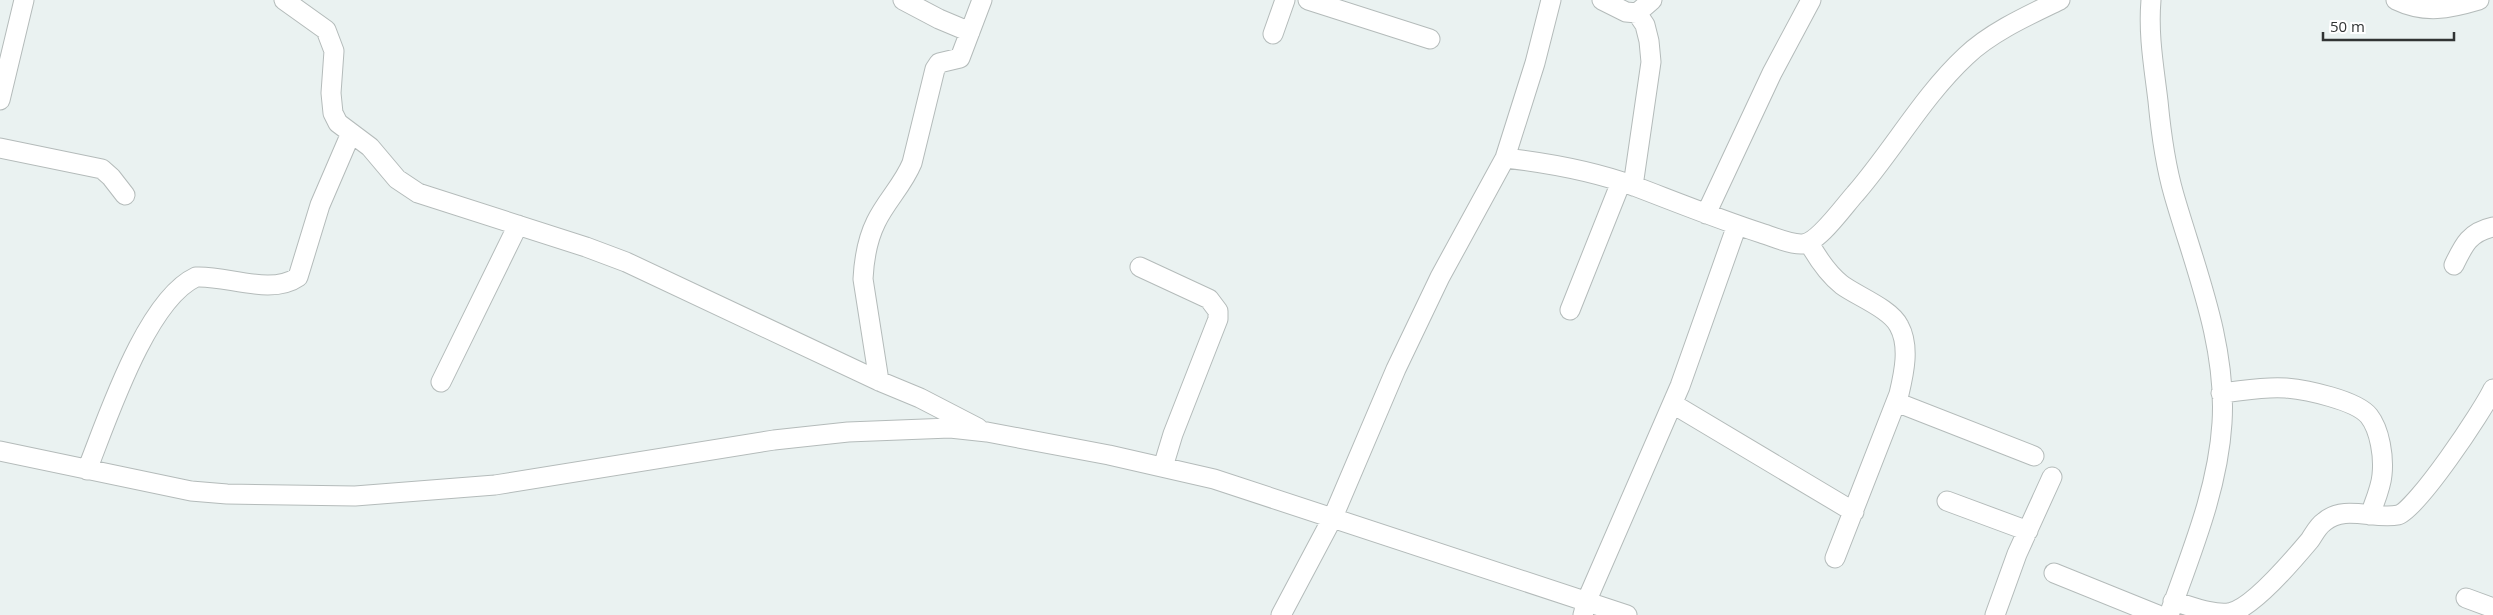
<svg xmlns="http://www.w3.org/2000/svg" width="2493" height="615" font-family="'Open Sans',sans-serif">
<rect width="100%" height="100%" fill="#eaf2f1"/>
<g fill="none" stroke-linecap="round" stroke-linejoin="round">
<g stroke="#b4bbba" stroke-width="21">
<path id="minor" d="M284,0L326,30L334,51L331,93L333,113L338,123L370,147L397,179L418,193L586,247L626,262L879,381L920,398L978,428
M903,0L939,19L970,32
M1308,0L1430,39
M1602,0L1626,12L1637,13L1652,0
M2151,0C2148,35 2154,67 2158,101C2161,133 2165,164 2174,195C2195,268 2227,344 2222,423C2218,489 2191,553 2169,615
M2396,0C2425,14 2449,9 2479,0
M1273,34L1285,0
M0,100L24,0
M0,148L102,169L111,177L125,195
M1505,158C1548,163 1593,171 1634,186C1676,202 1718,219 1761,233C1774,237 1788,244 1801,244C1817,245 1844,206 1855,194C1894,149 1923,96 1966,56C1991,32 2029,15 2060,0
M1633,186L1651,62L1649,41L1645,25L1637,13
M1706,214L1772,73L1811,0
M1809,243C1818,259 1828,274 1842,285C1857,296 1891,309 1899,326C1910,346 1904,373 1899,394L1835,558
M2454,265C2464,244 2470,232 2493,227
M1140,267L1209,299L1218,311V319L1173,434L1163,467
M1570,310L1621,182
M879,381L863,279C864,260 867,240 876,222C886,201 903,185 912,163L935,69L939,63L960,58L982,0
M441,382L518,225
M2221,393C2242,391 2265,386 2286,388C2307,390 2356,400 2369,416C2380,430 2384,457 2382,475C2381,488 2374,503 2370,515
M1896,402L2034,456
M1673,404L1854,512
M0,451L191,491L227,494L355,496L495,485L774,440L848,432L950,428L987,432L1109,455L1214,479L1627,615
M87,470C107,420 146,300 196,277C226,275 271,296 298,277L320,205L351,133
M1947,501L2028,531
M2054,573L2158,615
M2466,598L2493,608
M2173,601C2191,606 2211,615 2229,613C2252,609 2294,559 2310,540C2314,534 2318,526 2324,522C2344,504 2374,520 2398,515C2416,511 2484,409 2493,389
M1281,615L1333,517L1396,369L1440,277L1505,158L1535,63L1551,0
M1583,615L1587,600L1680,386L1737,225
M1995,615L2017,554L2052,477"/>
</g>
<use href="#minor" stroke="#fff" stroke-width="19"/>
</g>
<path d="M2323 32v8h131v-8" fill="none" stroke="#313434" stroke-width="2.5"/>
<text x="2330" y="32" font-size="15" fill="#313434" stroke="#ffffff" stroke-width="4" paint-order="stroke">50 m</text>
</svg>
